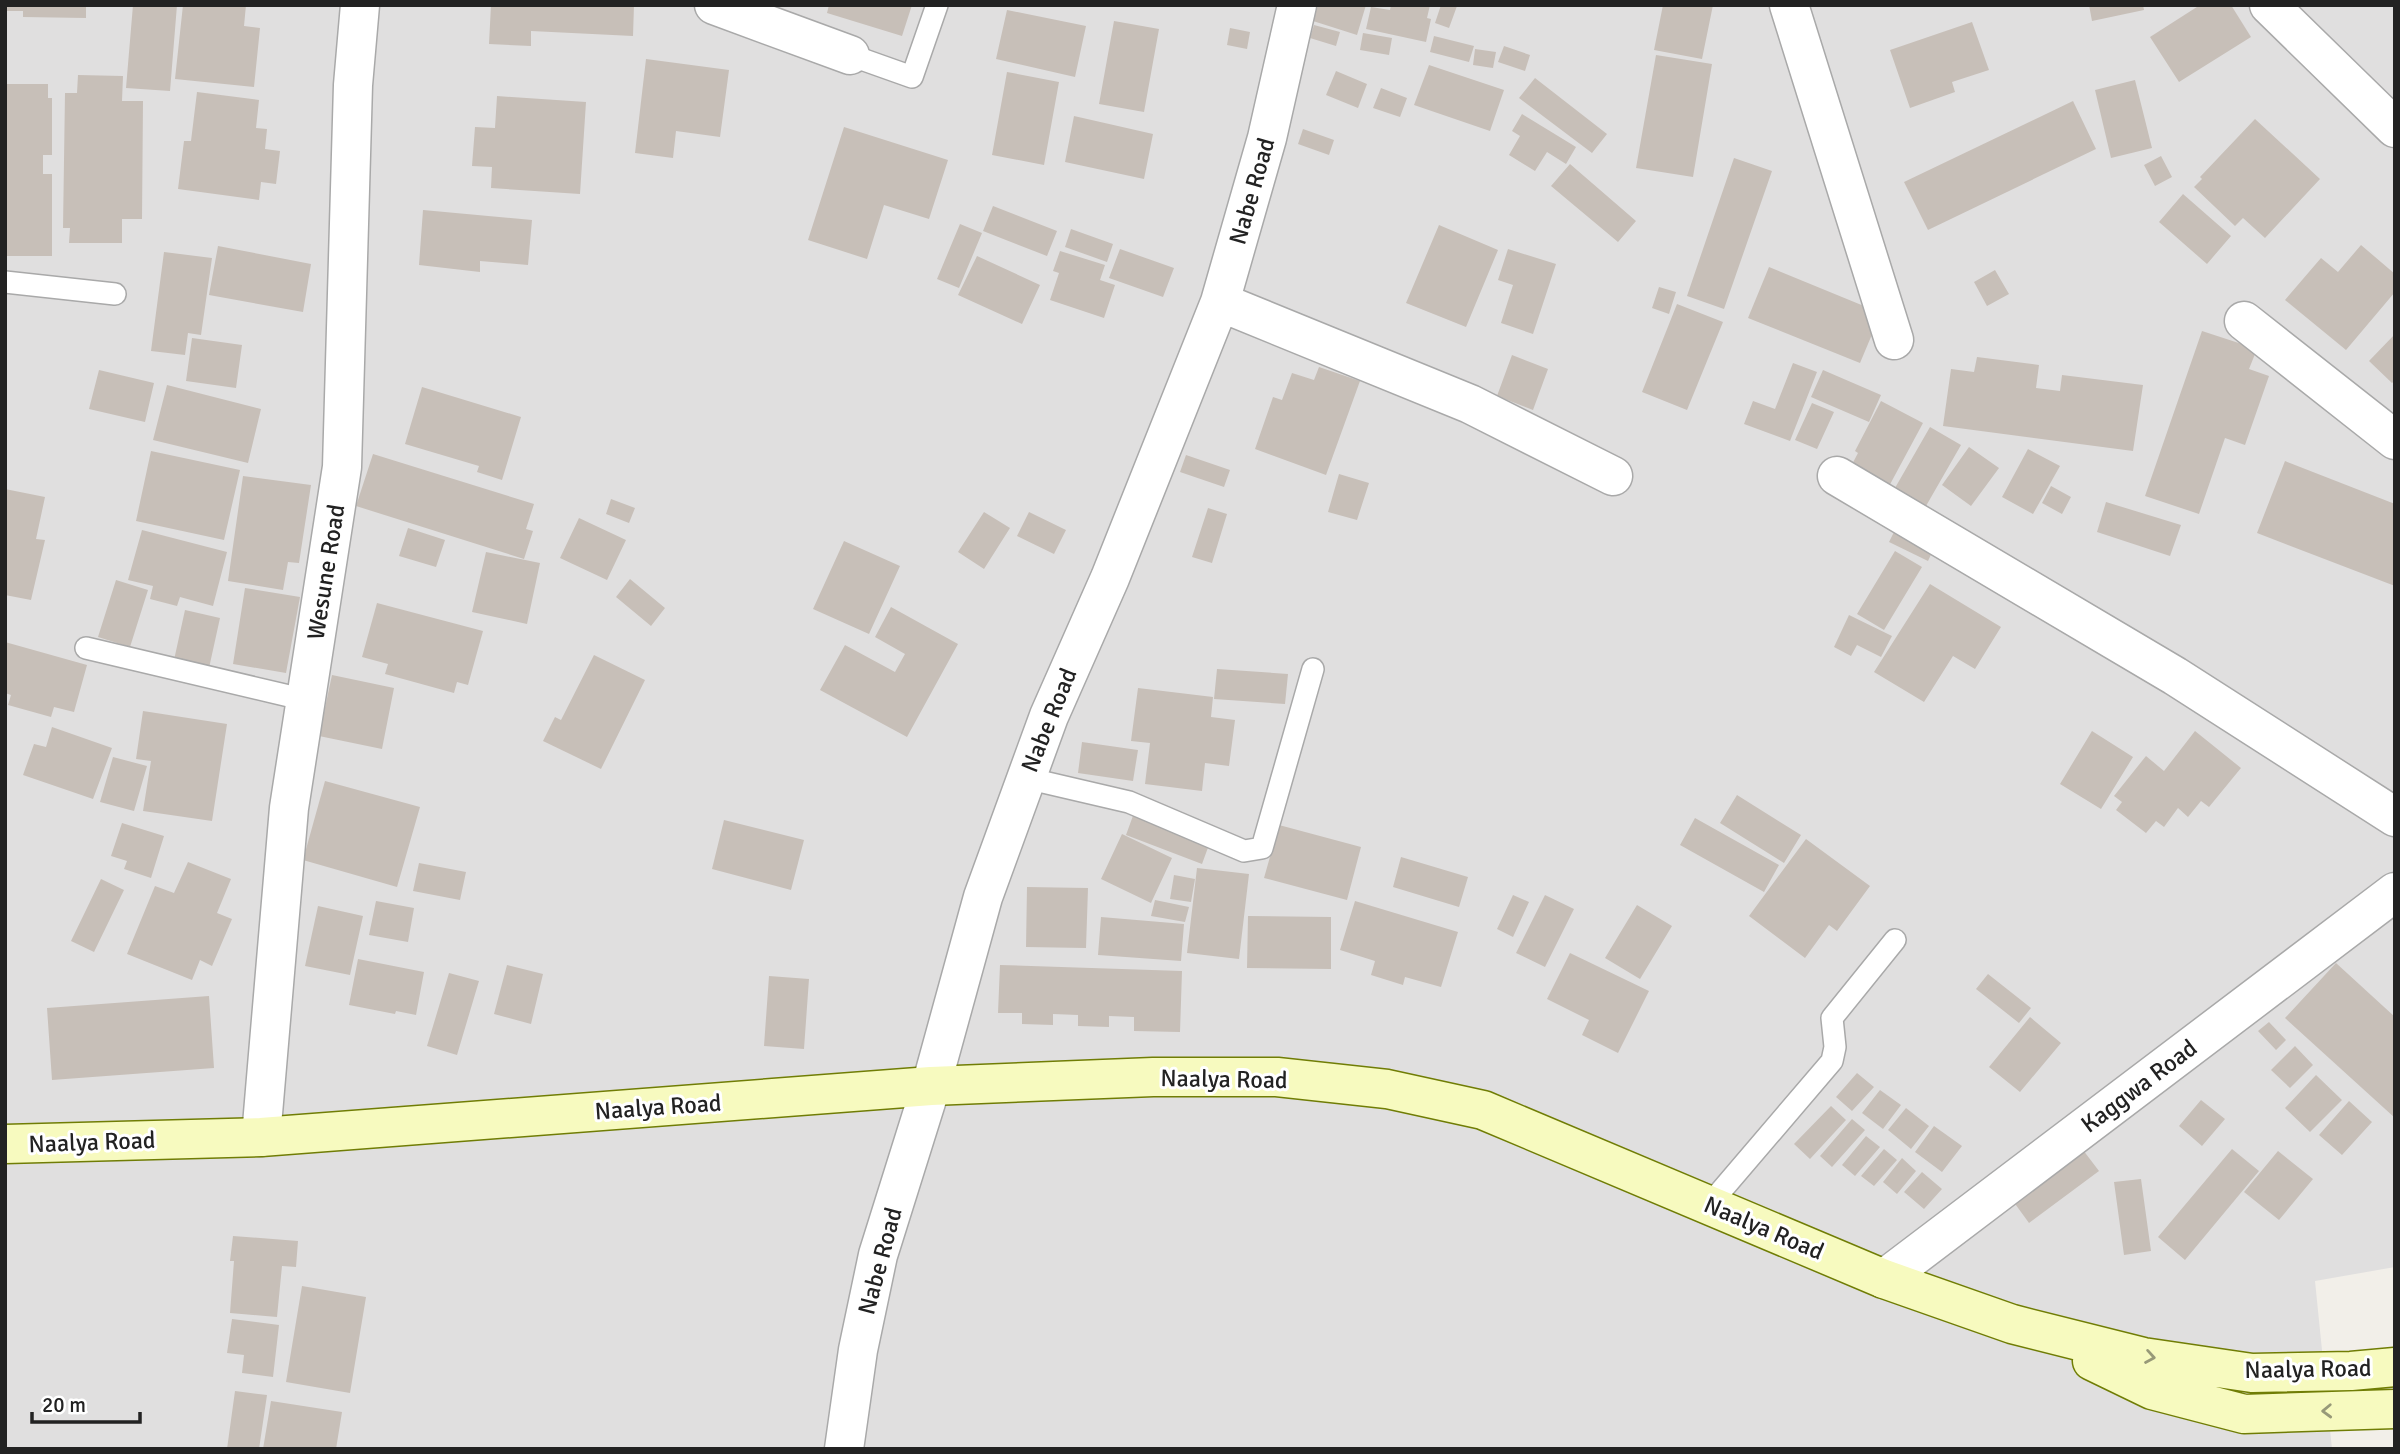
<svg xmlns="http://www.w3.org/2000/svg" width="2400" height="1454" font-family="Signika,sans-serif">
<rect width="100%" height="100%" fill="#f2efe9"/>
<path fill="#e0dfdf" d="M5,5H2395V1267L2315,1281L2332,1449H5Z"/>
<path fill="#c7bfb8" d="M5,5H86V18L23,17V11H5Z
M133,5H177L170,91L126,88Z
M183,5H246L244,26L260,28L254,87L175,79Z
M491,5H634L633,36L531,31V46L489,44Z
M829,5H912L902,36L827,13Z
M1318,5H1366L1357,35L1313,21Z
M1391,5H1430L1427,18L1431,19L1426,42L1366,29L1371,7L1390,10Z
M1441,5L1457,6L1449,28L1435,23Z
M1663,5H1713L1702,59L1654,50Z
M2089,5H2143L2144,10L2092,21Z
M2200,5H2231L2251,37L2179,82L2150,37Z
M1007,10L1086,26L1075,77L996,59Z
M1114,21L1159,29L1144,112L1099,104Z
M1972,22L1989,70L1952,82L1955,92L1910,108L1890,50Z
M1314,25L1340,32L1336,46L1310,38Z
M1230,28L1250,32L1247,49L1227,45Z
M1363,33L1392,38L1389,55L1360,50Z
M1434,36L1474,46L1469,62L1430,52Z
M1504,46L1530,55L1525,71L1498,62Z
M1475,49L1496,52L1493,68L1473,65Z
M1656,55L1712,64L1693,177L1636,168Z
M646,59L729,70L720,137L676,131L673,158L635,153Z
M1429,65L1504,90L1490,131L1414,105Z
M1336,71L1367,84L1358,108L1326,95Z
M1007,72L1059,82L1044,165L992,155Z
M78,75L123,76L122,101H143L142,219H122V243H69L70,228H63L65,93H77Z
M1535,78L1607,134L1592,153L1519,98Z
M2135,80L2152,148L2111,158L2095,90Z
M5,84H48V98H52V155H43V174H52V256H5Z
M1381,88L1407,98L1400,117L1373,108Z
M197,92L259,100L256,128L267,129L265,149L280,151L276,184L261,182L259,200L178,189L184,141H191Z
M497,96L586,102L580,194L491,188L492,167L472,166L475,127L495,128Z
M2073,101L2096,149L1928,230L1904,182Z
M1522,114L1576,147L1566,164L1547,152L1535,171L1509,155L1520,136L1512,131Z
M1074,116L1153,134L1144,179L1065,162Z
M2255,119L2320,179L2265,238L2243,218L2235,226L2194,187L2202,179L2200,177Z
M844,127L948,160L929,219L884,205L867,259L808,240Z
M1303,129L1334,140L1329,155L1298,144Z
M2161,156L2172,177L2155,186L2144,165Z
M1734,158L1772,171L1724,309L1687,296Z
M1570,164L1636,221L1618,242L1551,186Z
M2183,194L2231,236L2207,264L2159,222Z
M993,206L1057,231L1047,256L983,231Z
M423,210L532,220L528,265L480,261V272L419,265Z
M960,224L982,233L959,288L937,279Z
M1439,225L1498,250L1466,327L1406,303Z
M1071,229L1113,244L1107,262L1065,247Z
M2361,245L2395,274V292L2346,350L2285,300L2321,258L2338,272Z
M218,246L311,264L303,312L209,295Z
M1120,249L1174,268L1163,297L1109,278Z
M1508,249L1556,264L1533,334L1501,323L1513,285L1498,280Z
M1060,251L1105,265L1100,280L1115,285L1104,318L1050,300L1059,273L1053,271Z
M164,252L212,258L201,335L188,333L185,355L151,351Z
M977,256L1040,285L1022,324L958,295Z
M1769,267L1881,313L1860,363L1748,318Z
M1995,270L2009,294L1987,306L1974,282Z
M1659,287L1676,292L1669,314L1652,308Z
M1677,304L1723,322L1687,410L1642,392Z
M2202,331L2257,349L2249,369L2269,376L2245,445L2225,438L2199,514L2145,496Z
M2395,334V380L2392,383L2369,361Z
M192,338L242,345L236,388L186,381Z
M1512,355L1548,369L1533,410L1497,396Z
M1977,357L2039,365L2036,388L2060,391L2062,375L2143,385L2133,451L1943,426L1951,369L1974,372Z
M1793,363L1817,372L1790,441L1744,424L1753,401L1775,409Z
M1319,367L1360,381L1326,475L1255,449L1273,397L1282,400L1292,373L1314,380Z
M99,370L154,383L145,422L89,409Z
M1823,370L1881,395L1869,422L1811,397Z
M167,385L261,409L248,463L153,440Z
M422,387L521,417L502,480L477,472L479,466L405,444Z
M1881,401L1923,423L1887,490L1849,470L1858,453L1855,451Z
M1812,403L1834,412L1817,449L1795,440Z
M1930,427L1961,445L1926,506L1895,488Z
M1969,447L1999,468L1971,506L1942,485Z
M2028,449L2060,466L2033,514L2002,497Z
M151,451L240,470L224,540L136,521Z
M373,454L534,504L526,529L533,531L524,559L356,506Z
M1186,455L1230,470L1224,487L1180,472Z
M2285,461L2395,504V586L2257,533Z
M1339,474L1369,483L1357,520L1328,512Z
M243,476L311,485L299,563L288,562L283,590L228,581Z
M2051,486L2071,497L2062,514L2042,503Z
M5,489L45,497L36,539L45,540L31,600L5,595Z
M611,499L635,508L629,523L606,514Z
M2106,502L2181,525L2170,556L2097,532Z
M1208,508L1227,514L1212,563L1192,557Z
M984,512L1010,528L984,569L958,552Z
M1029,512L1066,530L1054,554L1017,536Z
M579,518L626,540L607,580L560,558Z
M408,528L445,540L436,567L399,556Z
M1896,528L1935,546L1928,561L1889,542Z
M142,530L227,552L213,606L180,597L177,606L150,599L153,586L128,580Z
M844,541L900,566L869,634L813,609Z
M1895,551L1922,567L1884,630L1857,614Z
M486,552L540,563L527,624L472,612Z
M630,579L665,608L651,626L616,597Z
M116,580L148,590L130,647L98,637Z
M1930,584L2001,627L1975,669L1953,656L1924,702L1874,672Z
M245,588L300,597L286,673L233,664Z
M377,603L483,631L468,685L457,682L454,693L385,674L388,664L362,657Z
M891,607L958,644L907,737L820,690L845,645L895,672L905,654L875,637Z
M185,610L220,618L209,668L174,660Z
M1849,615L1892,636L1881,657L1857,645L1851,656L1834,647Z
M5,642L87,665L74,712L54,707L51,717L8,705L11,695L5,693Z
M594,655L645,680L601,769L543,741L555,717L561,720Z
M1217,669L1288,674L1285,704L1214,699Z
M332,675L394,688L382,749L319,736Z
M1138,688L1213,697L1211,717L1235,720L1229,766L1205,763L1202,791L1145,784L1150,743L1131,741Z
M143,711L227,724L212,821L143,811L151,761L136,759Z
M52,727L112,748L93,799L23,775L34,744L46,747Z
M2092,731L2133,757L2101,809L2060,784Z
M2195,731L2241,768L2209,807L2201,801L2188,817L2178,808L2164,827L2156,821L2146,833L2116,810L2122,802L2114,796L2146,756L2164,771Z
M1082,742L1138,750L1133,781L1078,773Z
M113,757L147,766L134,811L100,802Z
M325,781L420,807L397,887L303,860Z
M1737,795L1801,835L1784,863L1720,823Z
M1134,813L1210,842L1202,864L1126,835Z
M1695,818L1779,865L1764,892L1680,845Z
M724,820L804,840L791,890L712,869Z
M122,823L164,836L151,878L124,869L127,861L111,856Z
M1279,825L1361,847L1347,900L1264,878Z
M1122,834L1172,858L1151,903L1101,879Z
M1806,839L1870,886L1837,931L1829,925L1805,958L1749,916Z
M1401,857L1468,877L1459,907L1393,887Z
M188,862L231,879L217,913L232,919L212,966L200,960L192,980L127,954L155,886L174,893Z
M419,863L466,872L460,900L413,891Z
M1197,868L1249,874L1239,959L1187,953Z
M1174,875L1195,879L1191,902L1170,899Z
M101,879L124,890L94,952L71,941Z
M1027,887L1088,888L1086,948L1026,947Z
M1513,895L1529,902L1513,937L1497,929Z
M1545,895L1574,909L1545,967L1516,953Z
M1155,900L1189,907L1185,922L1151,916Z
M376,901L414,908L408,942L369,935Z
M1355,901L1458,932L1441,987L1405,977L1403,985L1371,975L1375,961L1340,950Z
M1637,905L1672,926L1640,979L1605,958Z
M318,906L363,916L350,975L305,966Z
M1248,916L1331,917V969L1247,968Z
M1101,917L1184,924L1181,961L1098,955Z
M1570,953L1649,991L1618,1053L1582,1035L1589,1020L1547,999Z
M358,959L424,972L416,1015L396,1011L395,1014L349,1005Z
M2336,963L2395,1017V1118L2285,1018Z
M507,965L543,974L531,1024L494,1014Z
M1000,965L1182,971L1180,1032L1134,1031V1017L1109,1016V1027L1078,1026V1015L1053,1014V1025L1022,1024V1013H998Z
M449,973L479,981L457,1055L427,1046Z
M1988,974L2031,1008L2019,1023L1976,989Z
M769,976L809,979L804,1049L764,1046Z
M209,996L214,1068L52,1080L47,1008Z
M2030,1017L2061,1043L2020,1092L1989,1067Z
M2269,1022L2286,1040L2276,1050L2258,1031Z
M2295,1046L2313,1065L2290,1088L2271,1070Z
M1857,1073L1874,1087L1852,1111L1836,1097Z
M2316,1075L2342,1100L2310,1132L2285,1108Z
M1880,1090L1901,1105L1883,1129L1862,1113Z
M2201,1100L2225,1119L2202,1146L2179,1126Z
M2349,1101L2372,1122L2342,1155L2319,1135Z
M1831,1106L1846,1120L1810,1159L1794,1144Z
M1906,1108L1929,1126L1911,1149L1888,1130Z
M1852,1119L1865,1130L1832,1167L1820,1156Z
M1934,1126L1962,1146L1942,1172L1915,1152Z
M1866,1136L1880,1147L1855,1176L1842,1165Z
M1884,1149L1897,1160L1874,1186L1861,1176Z
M2232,1149L2259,1171L2185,1260L2158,1237Z
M2083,1150L2099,1171L2029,1223L2013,1201Z
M2278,1151L2313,1179L2279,1220L2244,1192Z
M1902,1158L1916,1171L1897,1194L1883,1182Z
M1922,1172L1942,1189L1924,1209L1904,1192Z
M2141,1179L2151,1251L2124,1255L2114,1182Z
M233,1236L298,1241L296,1267L282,1266L277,1317L230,1313L234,1261H230Z
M302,1286L366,1297L350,1393L286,1382Z
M232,1319L279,1325L273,1377L242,1373L244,1355L227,1353Z
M235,1391L267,1395L259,1449H227Z
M271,1401L342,1412L336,1449H263Z"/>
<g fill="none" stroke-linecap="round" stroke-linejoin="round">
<g stroke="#a9a9a9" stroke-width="24">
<path id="service" d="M850,55L912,77L937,5
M5,282L115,294
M86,648L306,700
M1026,778L1129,802L1244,851L1262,848L1313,669
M1709,1205L1832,1061L1835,1047L1832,1018L1895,940"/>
</g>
<g stroke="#a9a9a9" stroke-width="41">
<path id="minor" d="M714,5L850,55
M1789,5L1894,340
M2269,5L2395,128
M1220,302L1470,404L1613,476
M2244,321L2395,440
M1837,476L2175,676L2395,817
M261,1137L289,808L342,467L353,85L360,5
M1884,1279L2395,892
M844,1449L858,1350L878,1255L931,1086L983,897L1049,716L1110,578L1220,302L1267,138L1297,5"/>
</g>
<g stroke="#707d05" stroke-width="41">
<path id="secondary" d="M5,1144L261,1137L931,1086L1153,1077H1277L1387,1089L1483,1110L1884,1279L2012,1324L2143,1357L2252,1373L2351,1371L2395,1367
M2092,1361L2152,1390L2244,1414L2395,1409"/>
</g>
<use href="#service" stroke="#fff" stroke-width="21"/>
<use href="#minor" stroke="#fff" stroke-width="38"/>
<use href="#secondary" stroke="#f7fabf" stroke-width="38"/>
</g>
<defs><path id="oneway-chevron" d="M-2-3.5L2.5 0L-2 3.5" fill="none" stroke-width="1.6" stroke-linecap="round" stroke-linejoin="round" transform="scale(1.75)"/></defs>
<g stroke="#979978">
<use href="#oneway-chevron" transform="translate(2150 1357) rotate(10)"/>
<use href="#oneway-chevron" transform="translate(2327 1411) rotate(178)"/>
</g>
<g text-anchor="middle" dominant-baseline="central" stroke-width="6" stroke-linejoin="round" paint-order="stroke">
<g font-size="24" fill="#222" stroke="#fff">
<text transform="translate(1252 191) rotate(-74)">Nabe Road</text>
<text transform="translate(326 572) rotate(-81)">Wesune Road</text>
<text transform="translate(1049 720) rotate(-68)">Nabe Road</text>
<text transform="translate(1224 1079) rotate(1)">Naalya Road</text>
<text transform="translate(2139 1086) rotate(-37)">Kaggwa Road</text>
<text transform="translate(658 1107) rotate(-4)">Naalya Road</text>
<text transform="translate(92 1142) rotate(-2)">Naalya Road</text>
<text transform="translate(1764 1228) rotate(23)">Naalya Road</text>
<text transform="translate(880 1261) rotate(-75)">Nabe Road</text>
<text transform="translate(2308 1369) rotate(-1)">Naalya Road</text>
</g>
</g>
<rect width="2400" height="1454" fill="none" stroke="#222222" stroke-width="14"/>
<path d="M32 1412v10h108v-10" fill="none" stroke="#222222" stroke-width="3.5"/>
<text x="42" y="1412" font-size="21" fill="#222222" stroke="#ffffff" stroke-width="5" paint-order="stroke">20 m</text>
</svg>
